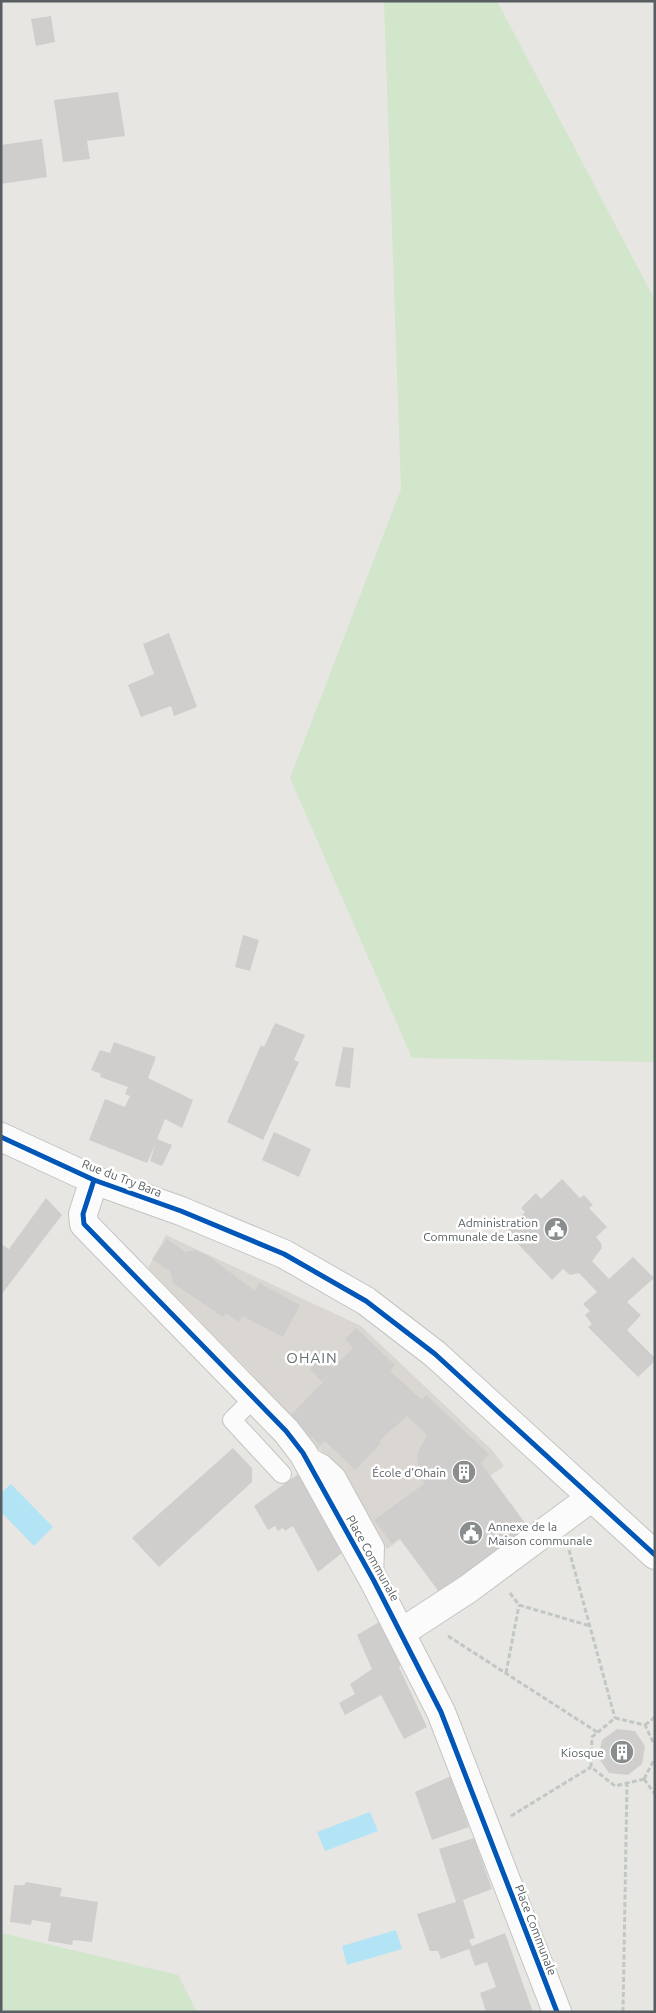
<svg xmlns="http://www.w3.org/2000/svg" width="656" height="2013" font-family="Ubuntu,sans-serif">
<rect width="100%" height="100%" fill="#e8e6e2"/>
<path fill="#dad6d1" d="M166,1235L361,1326L493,1451L504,1466L387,1549L347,1482L321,1451L282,1414L253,1375L148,1268Z"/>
<path fill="#d1e6cb" d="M384,1H497L655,300V1062L412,1058L290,778L401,489Z
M1,1933L178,1975L197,2012H1Z"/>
<path fill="#b2e4f6" d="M11,1484L53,1527L34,1546L1,1512V1493Z
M370,1812L378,1831L325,1851L317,1832Z
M396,1930L402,1949L347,1965L342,1946Z"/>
<path fill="#d0cecc" d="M51,16L55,42L36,46L31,19Z
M118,92L125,136L87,141L90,159L63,162L54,100Z
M42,139L47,177L1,184V145Z
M169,633L197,707L174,716L171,706L141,717L128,685L154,674L143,644Z
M243,935L259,940L250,971L235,967Z
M275,1023L305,1035L294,1060L299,1062L263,1140L227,1122L261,1045L264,1047Z
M114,1042L156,1057L148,1078L193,1100L182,1128L165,1119L157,1139L172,1145L162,1166L150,1161L156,1143L147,1163L89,1140L105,1099L125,1107L130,1096L125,1094L128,1087L100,1077L101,1074L91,1070L100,1050L110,1053Z
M343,1047L354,1048L350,1088L335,1086Z
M274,1132L311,1149L299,1177L262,1160Z
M562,1179L580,1198L584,1195L593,1205L589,1208L607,1227L596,1237L601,1243L602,1248L592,1261L609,1279L633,1257L654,1278L627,1302L641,1315L627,1330L655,1358V1361L638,1377L588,1327L592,1324L585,1315L590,1311L583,1304L597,1292L579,1273L570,1275L563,1269L552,1280L506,1231L525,1212L521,1208L536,1193L541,1199Z
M46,1198L62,1215L1,1295V1244L9,1249Z
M167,1239L185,1252L195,1250L207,1255L255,1291L259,1283L300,1305L283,1337L242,1316L239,1322L226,1313L223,1317L173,1283L171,1272L152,1259Z
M356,1328L395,1365L390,1371L422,1400L426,1395L489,1454L481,1463L528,1527L439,1592L399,1538L392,1544L374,1520L424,1484L417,1460L418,1452L427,1435L407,1416L379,1441L381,1443L355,1470L325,1441L320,1445L289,1417L329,1376L322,1382L310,1369L320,1357L333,1368L353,1348L345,1339Z
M233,1448L252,1468V1482L159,1567L132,1538Z
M298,1474L342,1553L318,1572L293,1526L285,1531L283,1528L278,1531L275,1526L268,1530L254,1506Z
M381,1621L401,1665L399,1667L427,1727L404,1739L381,1695L345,1715L339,1703L355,1694L350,1684L372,1669L357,1635Z
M617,1729L635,1731L645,1746L642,1764L628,1775L609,1773L598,1757L602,1740Z
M451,1776L469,1827L432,1840L415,1792Z
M474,1838L492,1889L463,1900L475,1938L469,1940L472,1946L505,1933L533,2012H486L480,1993L496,1987L487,1962L475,1966L469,1949L441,1959L438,1951H430L417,1914L456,1902L439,1849Z
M26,1882L62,1888L60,1896L98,1902L92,1942L73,1940L72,1945L48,1941L51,1923L32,1920L31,1925L10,1922L14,1885H24Z"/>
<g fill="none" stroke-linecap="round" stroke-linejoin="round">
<g stroke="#c4c5c4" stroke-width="20">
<path id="lane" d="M255,1397L232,1420L282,1474
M308,1456L323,1464L336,1476L375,1547L374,1578"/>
</g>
<g stroke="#c4c5c4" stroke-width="30">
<path id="street" d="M94,1180L83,1214L84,1224L286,1431L303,1453L374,1581L441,1712L557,2012
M402,1632L468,1589L592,1497"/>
</g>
<g stroke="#c3c4c2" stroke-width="30">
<path id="secondary" d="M1,1137L94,1180L181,1211L284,1254L366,1301L435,1354L655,1555"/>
</g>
<path stroke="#c1c8c4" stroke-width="3" stroke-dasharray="5 2.5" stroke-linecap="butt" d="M569,1550L615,1718
M510,1593L519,1605L590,1626
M448,1636L597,1732
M506,1673L519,1605
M645,1725L655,1717
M644,1779L615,1786L591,1767L592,1737L615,1718L645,1725L655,1746
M644,1779L655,1758
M644,1779L655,1794
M511,1816L591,1767
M623,2012L627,1783"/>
<use href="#lane" stroke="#fcfbfb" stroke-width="18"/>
<use href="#street" stroke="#fcfbfb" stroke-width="28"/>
<use href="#secondary" stroke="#fcfbfb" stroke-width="28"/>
<g stroke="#fff" stroke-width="8">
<path id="cycleway" d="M1,1137L94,1180L181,1211L284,1254L366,1301L435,1354L655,1555
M94,1180L83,1214L84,1224L286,1431L303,1453L374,1581L441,1712L557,2012"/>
</g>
<use href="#cycleway" stroke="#0057b8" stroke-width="5"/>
</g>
<defs>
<g id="civic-disc" transform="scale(1.25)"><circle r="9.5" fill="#8a8d8e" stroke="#fff"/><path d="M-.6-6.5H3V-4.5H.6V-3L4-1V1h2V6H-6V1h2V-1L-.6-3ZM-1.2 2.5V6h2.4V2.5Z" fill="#fff"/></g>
<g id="building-disc" transform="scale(1.25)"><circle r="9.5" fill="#8a8d8e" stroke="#fff"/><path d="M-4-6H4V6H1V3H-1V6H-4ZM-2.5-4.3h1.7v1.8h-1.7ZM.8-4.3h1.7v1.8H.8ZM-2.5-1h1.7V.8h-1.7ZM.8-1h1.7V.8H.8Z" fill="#fff"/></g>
</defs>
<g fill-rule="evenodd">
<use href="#civic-disc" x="556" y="1229"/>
<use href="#building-disc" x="464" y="1472"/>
<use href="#civic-disc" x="471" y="1533"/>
<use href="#building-disc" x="622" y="1752"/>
</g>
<g text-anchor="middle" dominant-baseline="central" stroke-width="5" stroke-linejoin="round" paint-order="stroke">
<g font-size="12" fill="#575d60" stroke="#fff">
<text transform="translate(122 1178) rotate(21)">Rue du Try Bara</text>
<text transform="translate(373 1558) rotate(61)">Place Communale</text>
<text transform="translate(536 1930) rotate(69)">Place Communale</text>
</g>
<g font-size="12" fill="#575d60" stroke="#fff" text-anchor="end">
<text x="538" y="1222">Administration<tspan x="538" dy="14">Communale de Lasne</tspan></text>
<text x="446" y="1472">École d'Ohain</text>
<text x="488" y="1526" text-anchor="start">Annexe de la<tspan x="488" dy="14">Maison communale</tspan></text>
<text x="604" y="1752">Kiosque</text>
</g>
<g font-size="15" letter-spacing="1" fill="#686f73" stroke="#fff">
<text x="312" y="1357">OHAIN</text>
</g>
</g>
<rect width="656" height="2013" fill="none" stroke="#575d60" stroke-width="5"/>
</svg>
